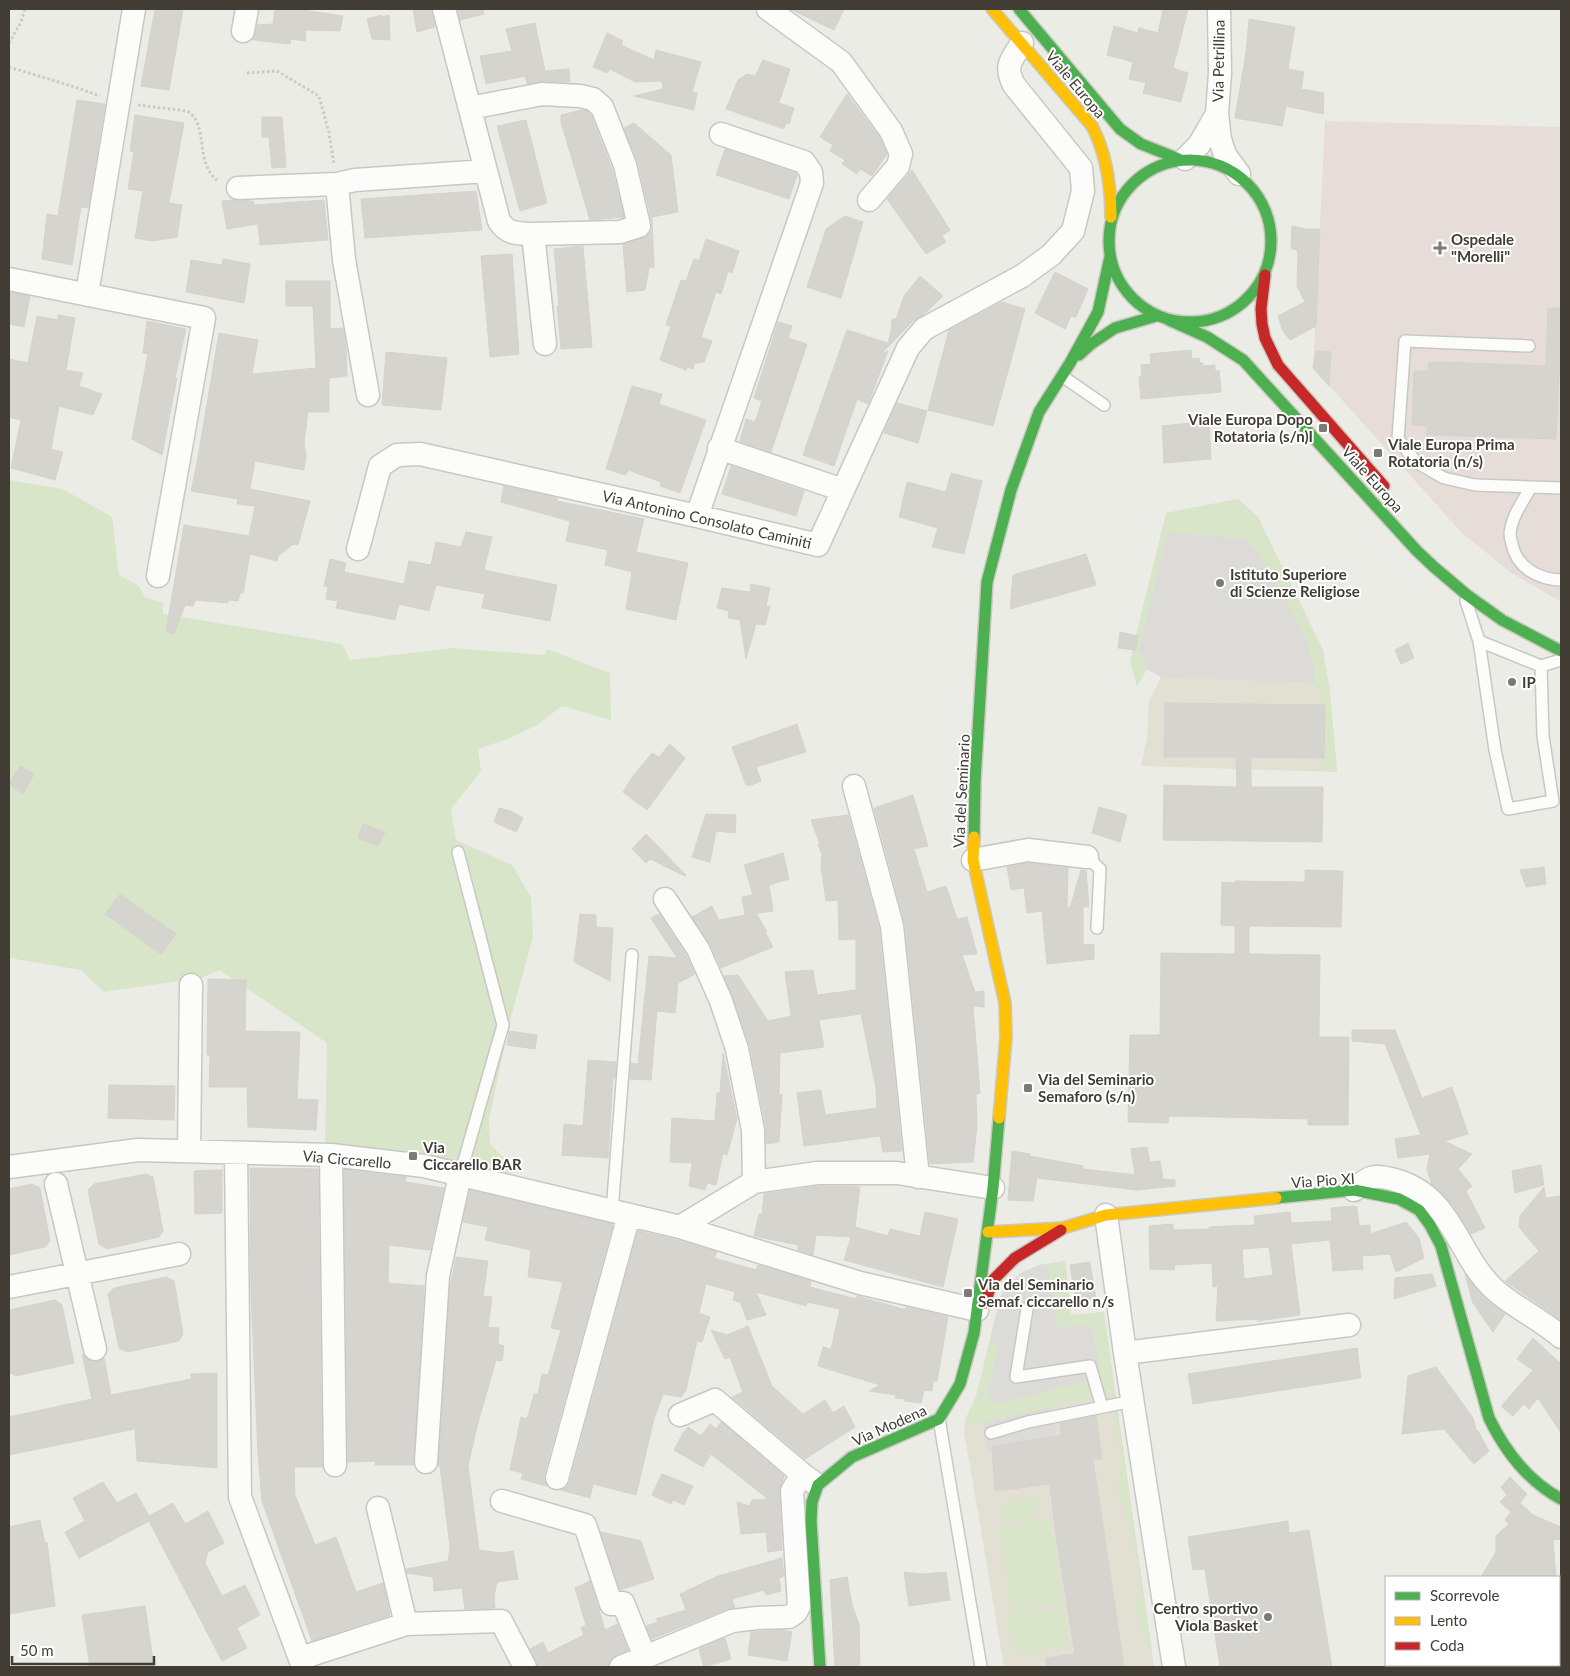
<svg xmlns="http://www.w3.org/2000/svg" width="1570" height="1676" font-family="Lato,sans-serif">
<rect width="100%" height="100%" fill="#ecece7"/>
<path fill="#e2dfd3" d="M1238,499L1258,517L1323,650L1330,692L1337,772L1141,766L1147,738L1149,702L1161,677L1147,669L1137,686L1130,661L1166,513Z
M1065,1261L1071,1315L1104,1312L1154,1667H1004L964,1431L966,1418L976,1397L1000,1297L1008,1285L1021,1273L1039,1265Z"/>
<path fill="#e7ddd8" d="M1325,121L1561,127V602L1510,572L1462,533L1313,368Z"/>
<path fill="#d8e5c9" d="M9,480L63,489L112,517L119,575L139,586L145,597L163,603V614L342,644L350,660L453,648L544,655L547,649L610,673L611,720L562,706L537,725L510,738L478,749L481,771L451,809L456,840L512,865L531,897L533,937L510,1021L489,1119L490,1144L518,1172L498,1174L325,1147L327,1043L220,970L201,978L104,992L81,970L9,958Z
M1238,499L1258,517L1323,650L1330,692L1337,772L1324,771L1325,705L1314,683V668L1150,611L1139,651L1147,669L1137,686L1130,661L1166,513Z
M1065,1261L1071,1315L1104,1312L1116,1398L1108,1399L1100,1372L1092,1325L1057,1327L1047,1264Z
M990,1342L998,1344L988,1395L997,1404L1087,1380L1092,1398L968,1426L966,1418L976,1397Z
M1118,1413L1152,1651L1135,1611L1139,1581L1129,1522L1117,1494L1121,1459L1113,1415Z
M1036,1499L1037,1516L1002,1520L1001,1503Z
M1050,1519L1063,1604L1012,1612L999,1527Z
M1063,1608L1070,1646L1016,1654L1007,1615Z"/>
<path fill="#dcdbd7" d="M1167,532L1247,539L1260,555L1306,638L1314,668V683L1161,677L1147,669L1139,651Z
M1047,1264L1057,1327L1092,1325L1100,1372L1087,1380L997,1404L988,1395L998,1344L990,1342L1000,1297L1008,1285L1021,1273L1039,1265Z
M1051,1407L1055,1425L1057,1444L987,1453L983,1423Z"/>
<path fill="#d5d4cf" stroke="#d4d3cd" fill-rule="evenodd" d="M155,9H183L169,90L141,86Z
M275,9H309V11L343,16L340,31L306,30L305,41L291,39L290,44L253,40L257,25L273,24Z
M413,9H431L435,27L417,32Z
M458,9H483L484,14L460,20Z
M790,9H844L834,30Z
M1163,9H1188L1173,68L1188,73L1181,102L1143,93L1146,83L1129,79L1133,62L1107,55L1114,26L1138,33L1139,28L1158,33Z
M381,15L382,17L389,15L390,40L372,39L367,19Z
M1249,19L1295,27L1288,69L1304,72L1301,89L1324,93L1323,114L1286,106L1282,126L1235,118L1246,53Z
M535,23L545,71L569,69L570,82L543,81L527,84L525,76L486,84L480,56L512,51L506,29Z
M607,33L623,41L621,45L654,60L656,50L701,62L692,92L697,93L694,110L634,96L663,89L662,81L635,82L610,69L607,73L593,67Z
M763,60L790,69L779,103L794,108L789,124L786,123L784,129L726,109L738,80L747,74L755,76Z
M847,94L880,138L887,154L872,176L860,169L857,174L842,164L845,160L830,151L833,145L820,137Z
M77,100L105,104L88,208L81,207L72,265L42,259L47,214L58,216Z
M582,110L587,111L591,115L612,169L624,217L590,220L561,122V115Z
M135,115L184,123L169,203L182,205L177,237L152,241L135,238L143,191L128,189L134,152L130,151Z
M262,117H282L286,167L272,168L269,137H262Z
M526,120L547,203L520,211L497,126Z
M634,123L671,155L678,212L652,217L654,267L649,268L645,290L627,292L623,245L643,238L649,235L652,229V223L638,162L624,128Z
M725,149L796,173L797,175L789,199L716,175Z
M912,170L950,230L942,236L946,242L926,254L887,199Z
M476,191L482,230L365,238L361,199Z
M232,200L253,201L254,205L324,200L328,240L260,245L258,224L227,229L222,201Z
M845,216L863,222L841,298L807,287L826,229Z
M1292,226L1305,229H1320L1316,326L1290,340L1283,331L1278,316L1305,302L1297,286L1298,251L1291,248Z
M706,239L739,251L732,273L728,271L721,294L716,292L701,337L712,341L704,362L694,364L693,369L687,367L686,370L660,360L671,326L666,325L681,280L686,281L694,259L699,261Z
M583,246L592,347L561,349L557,306H559L554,249Z
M512,254L519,354L490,357L481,256Z
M223,259L250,264L244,303L186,292L191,260L222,265Z
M1055,272L1088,289L1076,317L1071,316L1065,329L1035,313Z
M920,276L943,296L923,315L914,320L880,355L888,351L868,404L857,399L834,466L803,455L847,330L888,343L891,332L892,319H896L904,296Z
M286,281H330V329L343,328L346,348L347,376L329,378V412H308L304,443L306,455L304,470L255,461L250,489L310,501L298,545L293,544L278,556L277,561L250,554L243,593H240L238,601L228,600V603L195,600L193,606L185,605L174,634L166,632L184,525L249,536L255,506L237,504L238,499L191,491L197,463L219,333L258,340L252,374L316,368L313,306H286Z
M9,292L30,296L24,327L9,324Z
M1002,302L1025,309L993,426L928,410L949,330Z
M1548,308H1561V372H1559L1556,439L1427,435V426L1412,425L1414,371H1428L1429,363L1441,362L1546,366Z
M58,315L75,318L66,370L83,373L79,386L102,394L93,415L59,406L51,449L63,452L55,480L11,468L21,420L9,417V359L28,363L37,316L58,320Z
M147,321L186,329L175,378H177L162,455L132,439L148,354L143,353Z
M778,322L792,326L788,338L807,344L771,452L740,441L746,419L755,422L762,401L754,398Z
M1191,350L1192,359L1199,358L1200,363H1203V366L1215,365V371L1219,370L1221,392L1141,399L1139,377H1142L1141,365L1151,364L1150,354Z
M1316,351L1331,352L1329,386L1313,368Z
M386,352L447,358L441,410L382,405Z
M632,386L662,394L659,404L706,420L680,493L660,486L661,482L628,470L626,475L606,469Z
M897,403L927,411L918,443L884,433Z
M1209,421L1211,459L1164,463L1162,426Z
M731,466L804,491L796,516L722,494Z
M951,473L982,481L964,554L932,547L938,528L899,517L907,482L946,492Z
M504,486L557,498V501L644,519L636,552L688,563L676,620L626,609L632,572L605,565L608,550L566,541L570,521L501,502Z
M466,532L492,537L484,570L557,585L550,621L482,608L485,594L436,585L429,611L399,604L395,620L336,608L338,601L326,599L328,587L324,586L330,559L346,563L344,572L404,584L409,561L431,565L436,542L461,547Z
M1086,554L1096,585L1010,609L1013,575Z
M751,584L770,588L766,606H770L765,625L756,624L746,659L740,620L728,618L729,611L717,608L722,588L750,592Z
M1120,632L1138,636L1136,650L1118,648Z
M1408,643L1414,658L1401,664L1395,650Z
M1165,703L1325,705L1324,758L1251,757V787H1323L1322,842L1163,840L1164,785L1237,787L1236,757H1164Z
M797,724L806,752L756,767L761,781L752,785H746L732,747Z
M670,744L685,758L647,810L623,792L633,776L652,753L659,757Z
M20,766L34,774L23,794L9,784Z
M913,795L928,846L914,849L927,892L946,886L957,919L967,917L977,954L962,955L975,992L984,991V1007L973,1006L980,1093L976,1094L977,1126L973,1162L930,1164L905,924L874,808Z
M1099,807L1127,815L1120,842L1092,833Z
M499,808L511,811L523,818L516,832L494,822Z
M706,814L736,815L735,833L716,831L710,862L692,857Z
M848,815L879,928L902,1151L883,1152L880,1136L804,1146L797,1093L821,1090L825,1115L877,1108L876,1089L861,1014L819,1020L824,1047L780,1053L779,1095L782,1094L779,1142L766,1144V1127L750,1046L733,997L724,976L738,975L768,1021L791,1016L785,972L813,970L817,995L856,990V939L839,940L838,900L826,901L821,867L822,854L818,844H820L811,820Z
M363,824L385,832L378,846L358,838Z
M646,834L686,875L685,876L650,859L646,863L632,849Z
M783,853L789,879L769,885L773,911L745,915L742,897L753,895L744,865Z
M1028,863L1068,868L1067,908H1070L1081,870H1086L1089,907H1083V945L1094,944V959L1047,964L1042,911L1027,913L1024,888L1011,890L1007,867Z
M1544,867L1546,884L1526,887L1520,870Z
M1305,870L1343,871L1341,927L1249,926V954L1320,955L1319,1037H1349L1348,1125H1308V1119L1169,1116L1168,1123L1128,1122L1130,1035H1160L1161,953L1235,954V926L1221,925L1222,882L1235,883V881L1305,882Z
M120,894L176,934L161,954L105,914Z
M712,906L719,920L756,913L767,932H765L773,947L721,968L709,942L692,917Z
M580,914L596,915V927L613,928L610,981L574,962Z
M659,914L686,955L695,974L678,983L675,1013L657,1011L651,1080L630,1079L631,1063L638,1064L649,956L677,958L651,918Z
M208,979L246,980L245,1031L300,1032L297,1099L318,1100L316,1130L248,1127L247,1087H209L210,1055H207Z
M1352,1030H1395L1422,1098L1452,1087L1468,1134L1444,1141L1472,1154L1458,1169L1472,1186L1466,1191L1485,1228L1471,1234L1453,1205L1432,1185L1427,1169L1430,1154L1398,1158L1395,1139L1421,1135L1385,1044L1352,1041Z
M509,1031L537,1035L535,1049L507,1045Z
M723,1053L737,1119L727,1155L723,1153L716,1185L707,1183L705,1190L689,1186L692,1163L670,1162L672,1118L715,1121L717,1093H720Z
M588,1060L616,1062L615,1078H613L608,1158L562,1155L564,1124L583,1126Z
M109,1085L175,1086L174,1120L108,1118Z
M1147,1147L1150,1162L1160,1161L1163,1179L1175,1180V1186L1137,1190L1037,1178L1033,1201L1008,1200L1012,1151L1030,1154V1156L1083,1166V1169L1135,1175L1131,1149Z
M1541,1165L1544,1185L1515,1193L1512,1171Z
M250,1168L318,1169L322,1467H294L295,1495L315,1545L336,1537L356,1592L383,1583L390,1615L312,1641L262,1501L258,1454L251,1292Z
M222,1170V1213L195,1214L194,1171Z
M344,1170L406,1177L405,1182L444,1188L430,1250L389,1245L388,1283L424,1286L414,1465H375L376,1461L348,1462Z
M146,1174L153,1177L163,1231L159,1237L107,1249L99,1244L88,1190L94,1184Z
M32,1184L40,1188L50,1241L45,1247L9,1255V1189Z
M818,1186L860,1187L855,1227L888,1236L890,1229L920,1236L925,1212L958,1219L943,1287L844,1260L851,1237L816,1235L813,1255L798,1250V1245L754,1236L759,1214H762L764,1194Z
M1544,1187L1546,1198L1561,1196V1320L1505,1281L1539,1251L1519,1227L1520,1216Z
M470,1190L613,1224L544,1475V1481L547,1486L521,1479L523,1473L510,1470L521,1417L527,1419L534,1394H538L542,1374L548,1375L561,1330L551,1328L563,1282L528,1277L531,1250L485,1240L488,1227L463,1222Z
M1353,1206L1357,1207L1359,1226L1370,1225V1234L1406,1222L1419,1238L1424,1258L1396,1272L1390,1254L1362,1256L1363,1269L1333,1271L1330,1240L1291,1244L1300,1315L1258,1321V1319L1216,1321L1218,1286L1213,1287L1212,1263L1175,1265L1174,1270L1150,1269L1149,1226L1173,1224V1230L1209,1229V1227L1255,1225L1254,1216L1290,1212L1291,1223L1332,1221L1331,1208ZM1269,1247L1273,1275L1244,1279L1242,1249Z
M638,1231L677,1240L717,1252L714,1258L756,1270L758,1265L811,1281L810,1287L856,1299L857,1296L906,1310V1307L948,1317L937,1381H933L932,1391L924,1390L921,1403L904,1401L905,1399L895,1398L896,1395L869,1391L880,1385L818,1366L823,1347L831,1349L840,1309L807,1302L806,1306L756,1292L766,1315L747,1320L740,1302L733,1300L735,1292L706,1284L699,1313L710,1317L702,1342L697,1341L686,1390L681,1397L663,1394L654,1419L636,1495L593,1484L590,1498L561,1490L567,1487L570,1481Z
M456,1257L488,1261L483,1296L492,1297L488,1327L499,1328L498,1344L504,1346L502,1361L496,1360L479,1419L468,1465L479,1550L501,1553L513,1551L518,1579L497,1582L494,1596L495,1608L465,1609L462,1588L434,1591L433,1577L407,1573L406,1569L448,1561L450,1547L440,1466H438L450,1288Z
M1090,1262L1096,1299L1076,1302L1070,1265Z
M1432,1274L1436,1286L1394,1299L1395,1278Z
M1465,1274L1485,1299L1505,1314L1493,1332L1473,1303Z
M166,1277L174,1281L183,1334L179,1341L127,1352L119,1348L108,1294L114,1288Z
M55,1300L62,1305L74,1363L16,1376L9,1372V1310Z
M748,1326L772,1386L803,1414L825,1400L833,1413L844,1406L855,1427L805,1459L732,1397L743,1392L730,1357L725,1359L711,1330L727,1335Z
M1533,1338L1561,1364V1433L1538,1398L1529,1409L1524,1404L1513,1416L1502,1407V1405L1533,1370L1517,1359Z
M1357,1348L1361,1378L1193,1404L1188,1374Z
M82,1354L92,1362H98L104,1358L111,1395L191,1379V1374L217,1373V1468L137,1461L135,1429L9,1455V1417L92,1399Z
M1436,1367L1473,1418L1477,1433L1478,1431L1489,1451L1474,1464L1444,1429L1402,1434L1408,1376Z
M1096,1416L1102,1459H1093L1124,1667H1047L1046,1658L1075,1654L1055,1529L1050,1484L995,1491L992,1447L1061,1435L1060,1423Z
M721,1422L784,1476L779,1492L782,1550L768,1552L766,1532L741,1534L737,1502L749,1506L752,1500L768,1499L711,1454L703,1467L674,1450L683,1433L688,1427L701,1436L710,1424L716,1429Z
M662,1474L693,1486L684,1505L673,1500L671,1504L652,1495Z
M1510,1477L1527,1494L1520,1503L1533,1515L1561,1527V1539L1553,1540L1556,1577H1481L1496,1552V1536L1509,1524L1505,1520L1511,1512L1500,1502L1507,1495L1501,1487Z
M103,1482L117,1503L136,1493L149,1516L173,1503L185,1524L208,1511L224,1543L208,1552L205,1563L222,1596L245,1585L260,1615L237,1628L247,1648L222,1661L149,1521L79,1558L65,1532L85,1521L73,1498Z
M40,1520L45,1543L47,1542L55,1606L9,1614V1527Z
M1288,1521L1289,1533L1309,1530L1332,1667H1220L1205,1569L1193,1570L1188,1537Z
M601,1532L641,1541L654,1579L620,1590Z
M782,1558L784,1576L779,1578L781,1591L766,1595L764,1590L732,1599L735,1607L727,1609L652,1639L646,1626L658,1622L656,1619L686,1610L680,1594L718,1576Z
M904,1572L922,1574L946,1572L950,1600L909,1606Z
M847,1577L852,1605L859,1624L860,1667H835L830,1580Z
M590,1581L605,1630L617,1624L628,1650L611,1659L608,1667H538L530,1649L543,1642L548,1653L584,1635L581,1628L586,1625L575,1588Z
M145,1606L154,1667H90L82,1615Z
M781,1630L792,1632L787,1661L748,1655L751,1632Z
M725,1638L731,1659L704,1667L699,1649Z"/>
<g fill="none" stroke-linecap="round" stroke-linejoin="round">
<g stroke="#c8c8c3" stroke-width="14">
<path id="lane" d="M1529,346L1405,341L1398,439L1416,462L1444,478L1475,485L1561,488
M1062,376L1104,405
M1531,487C1523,501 1512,516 1510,533C1510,537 1511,541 1512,544C1517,568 1538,579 1561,580
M1466,601L1479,641L1541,666L1561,660
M1479,641L1495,750L1508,809L1553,801L1543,736L1541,666
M458,852L503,1025L460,1175
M1087,857L1100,869L1097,928
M612,1212L632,955
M1027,1309L1016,1377L1090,1366L1102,1407
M939,1419L981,1667
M991,1433L1028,1422L1133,1401"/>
</g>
<g stroke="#c8c8c3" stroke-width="25">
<path id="street" d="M444,9L499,221C508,235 518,233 533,234L545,344
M768,9L841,62L891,131L901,154L898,166L869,200
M1219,9L1220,73L1217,114L1220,139L1225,155L1239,174
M243,31L247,9
M470,108L542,94L580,96L593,99L602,107L625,165L639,226L620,232L533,234
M1185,159L1199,145L1217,114
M238,188L337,184
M9,279L204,318L158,576
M87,294L134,9
M368,395L344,260L337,184L355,180L486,171
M719,448L843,490
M697,516L812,183L811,172L804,162L721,134
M358,549L380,466L397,455L420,454L697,516L818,545L908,348L924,329L1022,276L1051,255L1073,231L1083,191L1081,168L1014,85C1004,65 1011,61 1022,43
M854,786L892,926L918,1177
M973,860L1028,850L1087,857
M665,899L698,949L721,1001L737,1049L753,1130L754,1182
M189,1151L191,985
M236,1153L240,1497L303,1667
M331,1155L335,1465
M9,1167L138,1150L331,1155L424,1166L680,1227L860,1283L977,1310
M56,1184L95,1349
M1354,1190C1369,1176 1374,1174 1395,1180C1453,1196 1456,1254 1495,1290C1515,1308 1541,1319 1561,1337
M1106,1215L1125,1353L1174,1667
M680,1227L754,1182L817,1173H897L993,1188
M9,1287L179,1254
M1125,1353L1349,1325
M680,1415L715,1400L802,1474L813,1482
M426,1462L438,1276L460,1175
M557,1478L629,1215
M502,1501L585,1525L611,1604L623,1603L645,1657
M1559,1610L1561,1609
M406,1624L501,1621L525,1667
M301,1658L406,1624L378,1508
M1505,1665V1667
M621,1667L732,1621L757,1618L789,1617L796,1612L799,1606L792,1491L802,1474"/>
</g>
<g stroke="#cac9be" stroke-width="14">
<path id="fast" d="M1019,9L1120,129L1141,144L1179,159
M1109 241a81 81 0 1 1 162 0a81 81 0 1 1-162 0Z
M1169,320L1207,337L1243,360L1417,551L1434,567L1467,595L1502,620L1561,651
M1079,355L1091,344L1115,328L1156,316
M974,837L975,781L987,582L1011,490L1039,412L1070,363L1098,312L1110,257
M1276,1198L1354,1190L1399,1199L1419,1210L1430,1225L1441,1246L1489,1418C1505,1451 1528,1481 1561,1499
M820,1667L811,1521L812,1502L818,1485L852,1457L939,1419L960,1384L974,1333L993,1188L999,1118"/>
</g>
<g stroke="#cac9be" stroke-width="14">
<path id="slow" d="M992,9L1092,126C1107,155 1111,185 1111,217
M974,837L973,860L1005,1003L1006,1037L999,1118
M988,1232L1063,1228L1106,1215L1276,1198"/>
</g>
<g stroke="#cac9be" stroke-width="14">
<path id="jam" d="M1265,275L1261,309L1262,324L1265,338L1278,365L1384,486
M985,1303L993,1280L1015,1258L1061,1230"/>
</g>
<path stroke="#cbcac6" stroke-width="3" stroke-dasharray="2.5 2.5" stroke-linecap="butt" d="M9,43L21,22L25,9
M9,67L75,87L100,96
M247,73L277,71L319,96L329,133L334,164
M138,105L187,111C210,124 193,163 219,182"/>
<use href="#lane" stroke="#fcfcfb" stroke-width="11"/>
<use href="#street" stroke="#fcfcfb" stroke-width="22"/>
<use href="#fast" stroke="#4caf50" stroke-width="11"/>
<use href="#slow" stroke="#ffc107" stroke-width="11"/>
<use href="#jam" stroke="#c62828" stroke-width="11"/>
</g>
<g fill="#7d7a73" stroke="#fff" stroke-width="2">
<path d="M1437.5 240.5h5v5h5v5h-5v5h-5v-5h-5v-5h5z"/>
<rect x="1318" y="423" width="10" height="10" rx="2.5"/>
<rect x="1373" y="448" width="10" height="10" rx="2.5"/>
<circle cx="1220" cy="583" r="5"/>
<circle cx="1512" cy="682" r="5"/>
<rect x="1023" y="1083" width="10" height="10" rx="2.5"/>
<rect x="408" y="1151" width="10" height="10" rx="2.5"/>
<rect x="963" y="1288" width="10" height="10" rx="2.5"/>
<circle cx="1268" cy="1617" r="5"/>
</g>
<g text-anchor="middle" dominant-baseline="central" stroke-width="4" stroke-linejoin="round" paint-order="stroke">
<g font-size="15" fill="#413d35" stroke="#fff">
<text transform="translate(1218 61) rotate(-89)">Via Petrillina</text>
<text transform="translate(1076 84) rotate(50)">Viale Europa</text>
<text transform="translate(1373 479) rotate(48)">Viale Europa</text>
<text transform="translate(707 519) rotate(13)">Via Antonino Consolato Caminiti</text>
<text transform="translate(961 791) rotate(-87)">Via del Seminario</text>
<text transform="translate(347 1159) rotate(5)">Via Ciccarello</text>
<text transform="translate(1323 1180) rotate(-4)">Via Pio XI</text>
<text transform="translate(889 1425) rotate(-24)">Via Modena</text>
</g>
<g font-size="15" font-weight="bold" fill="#413d35" stroke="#fff" text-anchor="start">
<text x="1451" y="239">Ospedale<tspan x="1451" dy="17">"Morelli"</tspan></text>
<text x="1313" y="419" text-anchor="end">Viale Europa Dopo<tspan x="1313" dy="17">Rotatoria (s/n)I</tspan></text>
<text x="1388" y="444">Viale Europa Prima<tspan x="1388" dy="17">Rotatoria (n/s)</tspan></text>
<text x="1230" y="574">Istituto Superiore<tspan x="1230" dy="17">di Scienze Religiose</tspan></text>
<text x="1522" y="682">IP</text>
<text x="1038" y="1079">Via del Seminario<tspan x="1038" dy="17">Semaforo (s/n)</tspan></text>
<text x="423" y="1147">Via<tspan x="423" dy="17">Ciccarello BAR</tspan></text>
<text x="978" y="1284">Via del Seminario<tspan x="978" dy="17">Semaf. ciccarello n/s</tspan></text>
<text x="1258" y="1608" text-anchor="end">Centro sportivo<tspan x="1258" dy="17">Viola Basket</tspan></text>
</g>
</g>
<rect width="1570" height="1676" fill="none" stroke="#413d35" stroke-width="20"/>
<rect x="1385" y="1576" width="175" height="90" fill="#ffffff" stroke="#b3b1ae"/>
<rect x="1395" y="1592" width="25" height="8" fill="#4caf50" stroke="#b3b1ae"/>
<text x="1430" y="1601" font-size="15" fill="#413d35">Scorrevole</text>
<rect x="1395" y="1617" width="25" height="8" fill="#ffc107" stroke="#b3b1ae"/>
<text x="1430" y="1626" font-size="15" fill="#413d35">Lento</text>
<rect x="1395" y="1642" width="25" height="8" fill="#c62828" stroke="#b3b1ae"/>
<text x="1430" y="1651" font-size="15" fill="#413d35">Coda</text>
<path d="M12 1656v8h142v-8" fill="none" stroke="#413d35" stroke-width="2.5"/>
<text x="20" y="1656" font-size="15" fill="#413d35" stroke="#ffffff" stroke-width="4" paint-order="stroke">50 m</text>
</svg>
